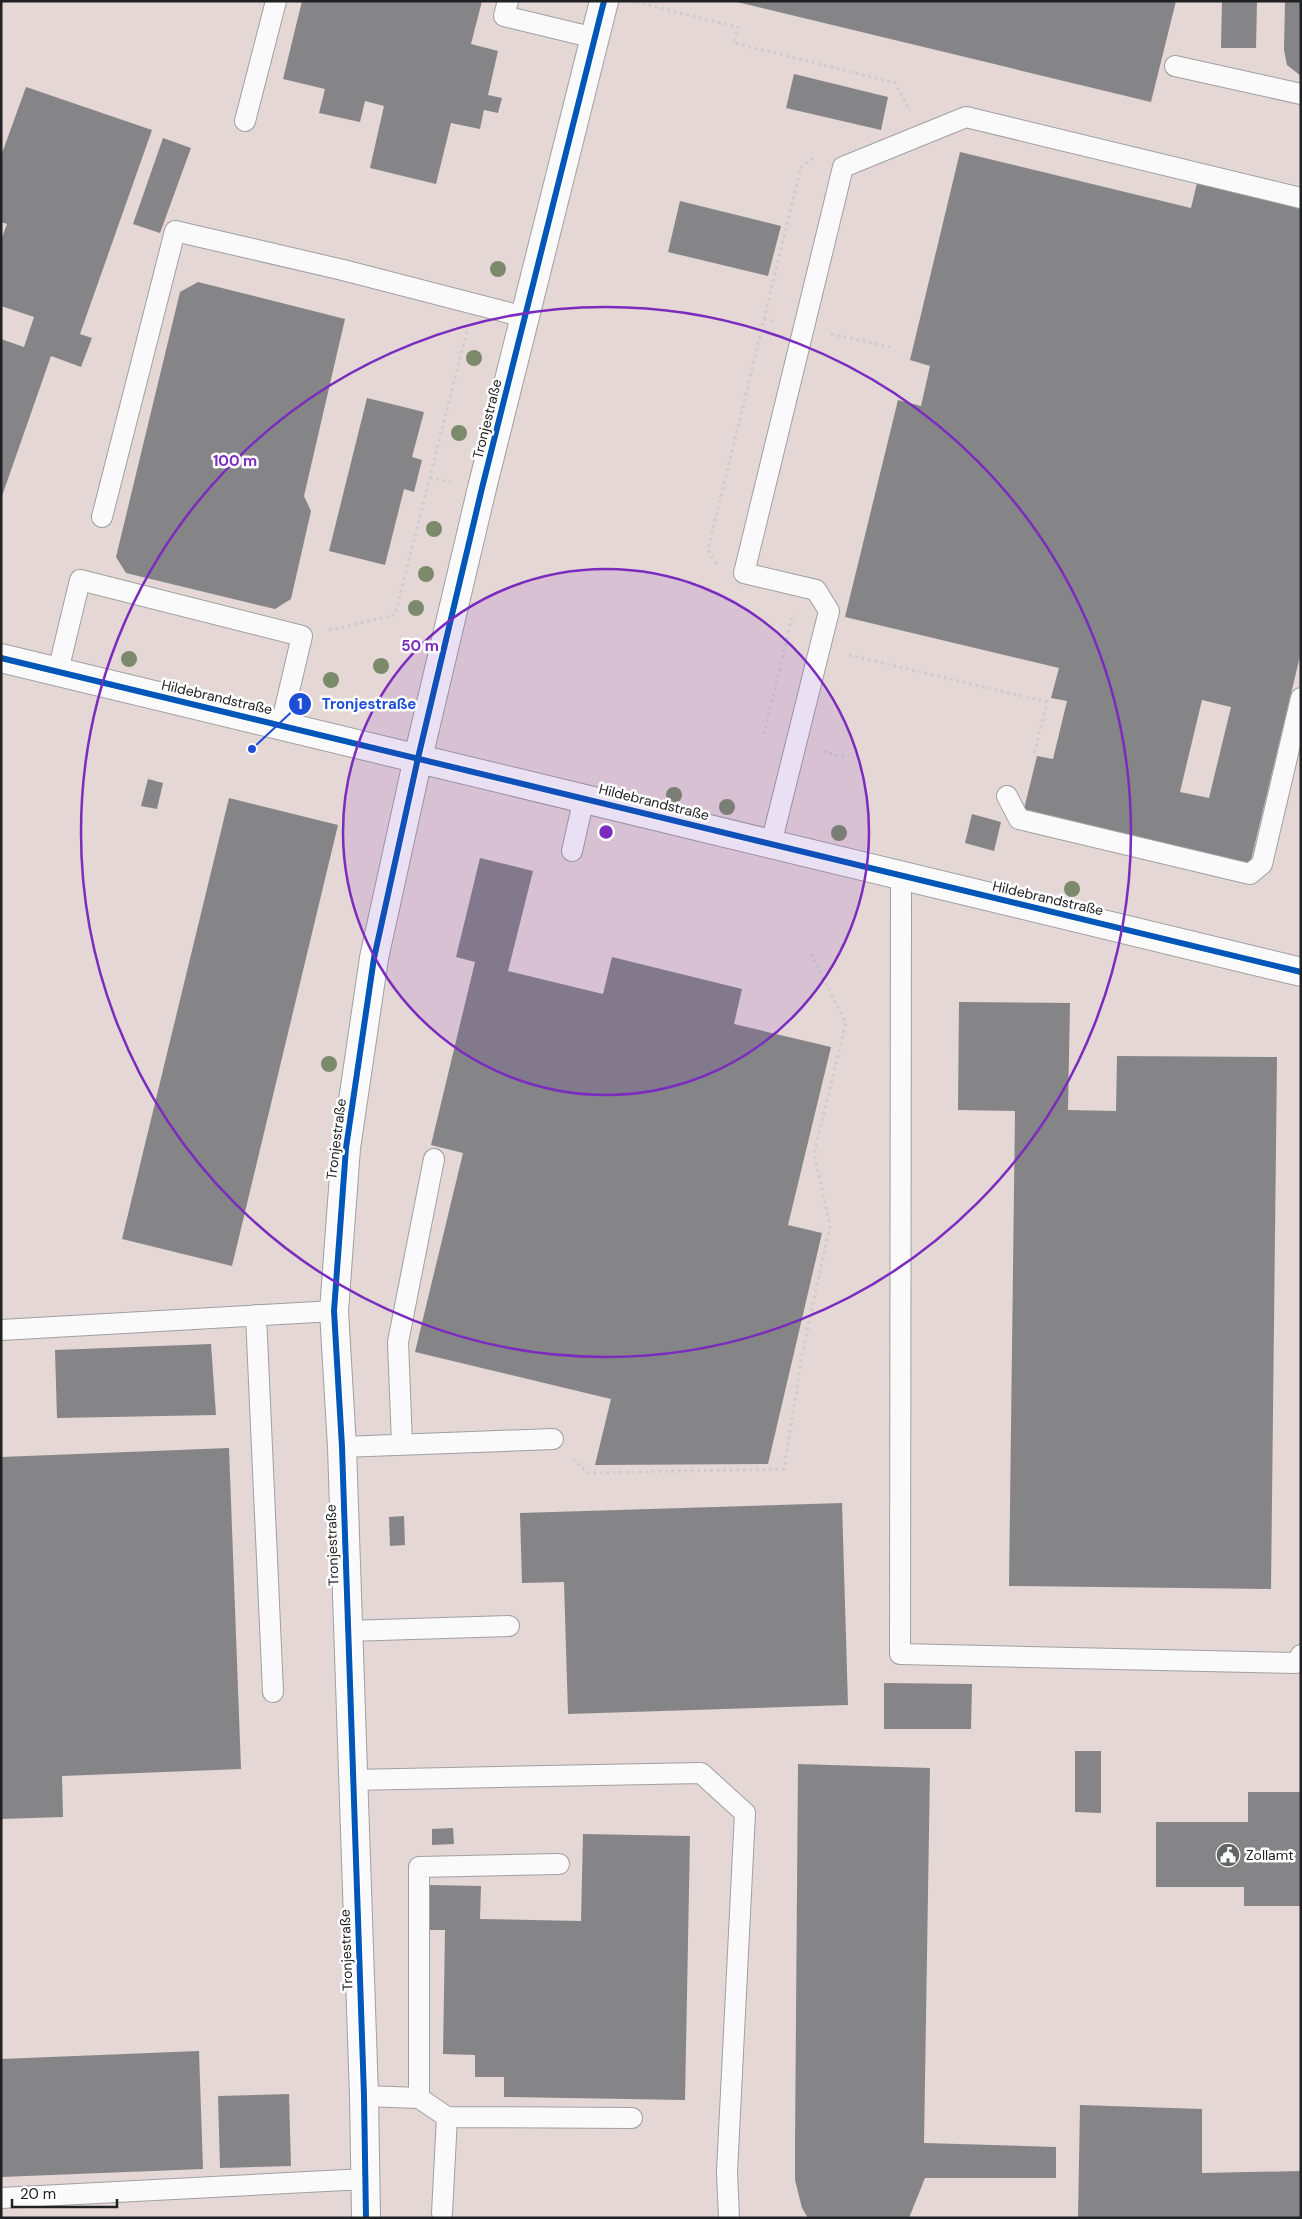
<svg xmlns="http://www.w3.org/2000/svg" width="1302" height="2219" font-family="'DM Sans',sans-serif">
<rect width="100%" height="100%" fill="#dee0e3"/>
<path fill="#e4d7d5" d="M1,1H1301V2218H1Z"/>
<path fill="#858587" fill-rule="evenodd" d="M302,1H482L471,44L498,51L488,95L502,98L498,113L484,110L480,129L451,123L436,184L370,168L384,106L365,101L360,122L319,113L325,89L283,79Z
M733,1H1176L1151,102Z
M1222,1H1257L1256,48H1221Z
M1285,1H1301V76L1287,65L1284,50Z
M794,74L888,97L881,130L786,108Z
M26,87L152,130L80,334L92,338L81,367L51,356L2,496L1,339L24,347L34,317L1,306V240L7,224L1,222V156Z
M163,138L191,148L160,233L133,224Z
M960,152L1191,208L1197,183L1301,208V652L1250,864L1024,809L1037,756L1053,759L1067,701L1051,698L1059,668L845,617L898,400L921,406L930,366L910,360ZM1202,700L1231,707L1209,798L1180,792Z
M680,201L781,226L768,276L668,252Z
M198,282L345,319L304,496L311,511L291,599L275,609L126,573L116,557L180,292Z
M367,398L424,412L412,457L422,460L414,492L404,489L385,565L329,551Z
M148,779L163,783L157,809L141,806Z
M229,798L338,825L232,1266L122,1239Z
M972,814L1001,822L994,851L965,843Z
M480,858L533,871L508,971L603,994L612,957L742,989L734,1024L831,1047L788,1225L822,1233L768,1464L595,1465L611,1399L415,1352L463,1153L431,1145L475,962L456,957Z
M959,1002L1070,1003L1068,1110L1116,1111L1117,1056L1277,1057L1271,1589L1009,1586L1015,1111L958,1110Z
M211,1344L216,1415L57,1418L55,1350Z
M229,1448L241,1769L62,1776L63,1817L1,1819V1457Z
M842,1503L848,1705L568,1714L564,1582L522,1583L520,1513Z
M404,1516L405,1545L390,1546L389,1517Z
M884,1683L972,1684L971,1729H884Z
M1075,1751H1101V1813L1075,1812Z
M798,1764L930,1768L924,2143L1056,2147V2178H925L909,2218H808L802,2208L795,2180V2143Z
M1248,1792H1301V1906H1244V1887H1156V1822H1248Z
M453,1828L454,1844L432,1845V1829Z
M583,1834L690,1836L685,2100L504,2097V2077H475V2055L443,2054L445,1930H428L429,1885L481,1886L480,1919L581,1921Z
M199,2051L203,2169L1,2177V2059Z
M289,2094L291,2166L220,2168L218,2096Z
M1080,2105L1202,2109V2173L1301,2171V2218H1078Z"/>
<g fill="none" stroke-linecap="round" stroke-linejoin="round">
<g stroke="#9fa0a2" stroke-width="22">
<path id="service" d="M508,1L504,16L595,38
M1175,66L1301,94
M245,121L276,1
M102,517L175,231L343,270L525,317
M58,671L80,580L302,636L281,725
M1007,796L1019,819L1250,874L1262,864L1301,698
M771,844L829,611L816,590L744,573L843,167L966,117L1301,198
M572,851L584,798
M901,876L900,1654L1296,1663L1301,1655
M256,1315L273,1692
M1,1330L334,1311
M402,1444L398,1342L434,1159
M342,1447L553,1439
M347,1631L509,1626
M352,1780L701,1773L745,1813L727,2172L729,2218
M364,2096L419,2098L447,2117L632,2118
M419,2098V1867L559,1864
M1,2198L365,2179
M442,2213L447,2117"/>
</g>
<g stroke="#9fa0a2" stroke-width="30">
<path id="minor" d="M1,658L1301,972
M366,2218L364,2096L342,1447L334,1311L346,1148L374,958L418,758L482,488L604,1"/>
</g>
<path stroke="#ccccce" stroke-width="3" stroke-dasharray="2.5 4" stroke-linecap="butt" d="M636,2L738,27L734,43L895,83L910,111
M764,319L776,322
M831,334L890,347
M430,478L451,482
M716,564L708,550L801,167L816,156
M329,630L395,615L467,331
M849,655L1047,702L1034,754
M764,734L793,613
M826,750L825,752L844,757
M573,1459L588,1473L784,1469L802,1355L830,1226L814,1153L846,1023L810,952"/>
<use href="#service" stroke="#fafafb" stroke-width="20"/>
<use href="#minor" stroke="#fafafb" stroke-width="28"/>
<g stroke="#fff" stroke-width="9">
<path id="cycleway" d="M1,658L1301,972
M366,2218L364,2096L342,1447L334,1311L346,1148L374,958L418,758L482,488L604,1"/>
</g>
<use href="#cycleway" stroke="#0057b8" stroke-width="6"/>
</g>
<g fill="#7c8a6c">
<circle cx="498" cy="269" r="8"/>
<circle cx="474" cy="358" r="8"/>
<circle cx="459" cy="433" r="8"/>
<circle cx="434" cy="529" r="8"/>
<circle cx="426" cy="574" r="8"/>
<circle cx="416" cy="608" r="8"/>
<circle cx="129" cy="659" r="8"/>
<circle cx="381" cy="666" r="8"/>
<circle cx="331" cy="680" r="8"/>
<circle cx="674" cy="795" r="8"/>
<circle cx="727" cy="807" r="8"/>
<circle cx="839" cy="833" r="8"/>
<circle cx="1072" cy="889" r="8"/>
<circle cx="329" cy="1064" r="8"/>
</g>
<circle cx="606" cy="832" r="263" fill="#7b2cbf" fill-opacity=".12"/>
<g fill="none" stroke="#7b2cbf" stroke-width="2.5">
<circle cx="606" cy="832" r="263"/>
<circle cx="606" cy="832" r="525"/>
</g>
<defs>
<g id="civic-disc" transform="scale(1.25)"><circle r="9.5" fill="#626466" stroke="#fff"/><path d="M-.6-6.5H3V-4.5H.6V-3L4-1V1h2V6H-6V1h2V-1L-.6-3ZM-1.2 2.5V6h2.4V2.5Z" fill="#fff"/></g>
</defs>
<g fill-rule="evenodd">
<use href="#civic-disc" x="1228" y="1855"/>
</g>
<g text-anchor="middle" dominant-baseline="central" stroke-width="5" stroke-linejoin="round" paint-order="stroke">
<g font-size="14" fill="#202123" stroke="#fff">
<text transform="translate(487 419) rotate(-76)">Tronjestraße</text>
<text transform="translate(217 697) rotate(13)">Hildebrandstraße</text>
<text transform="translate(654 802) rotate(14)">Hildebrandstraße</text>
<text transform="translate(1048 898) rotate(13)">Hildebrandstraße</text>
<text transform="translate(336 1139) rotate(-83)">Tronjestraße</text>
<text transform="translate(332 1545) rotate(-92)">Tronjestraße</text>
<text transform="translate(346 1950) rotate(-92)">Tronjestraße</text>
</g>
<g font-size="14" fill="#202123" stroke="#fff" text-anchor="start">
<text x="1246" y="1855">Zollamt</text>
</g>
</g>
<circle cx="606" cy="832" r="8" fill="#7b2cbf" stroke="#fff" stroke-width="2.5"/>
<g font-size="15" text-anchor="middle" font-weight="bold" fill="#7b2cbf" stroke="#fff" stroke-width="5" stroke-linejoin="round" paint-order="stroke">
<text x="235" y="466">100 m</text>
<text x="420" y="651">50 m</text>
</g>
<path fill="none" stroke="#1d4ed8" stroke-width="2" d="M252 749L300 704"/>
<g fill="#1d4ed8" stroke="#fff" stroke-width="2">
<circle cx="252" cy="749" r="5"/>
<circle cx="300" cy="704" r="12"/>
</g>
<g font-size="15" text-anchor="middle" font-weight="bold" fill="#fff">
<text x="300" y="709">1</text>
</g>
<g font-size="15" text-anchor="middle" font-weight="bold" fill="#1d4ed8" stroke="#fff" stroke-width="5" stroke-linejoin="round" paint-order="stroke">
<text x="369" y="709">Tronjestraße</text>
</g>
<rect width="1302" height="2219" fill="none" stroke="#202123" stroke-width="5"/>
<path d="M12 2199v8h105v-8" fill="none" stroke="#202123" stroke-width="2.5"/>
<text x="20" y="2199" font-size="15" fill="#202123" stroke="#ffffff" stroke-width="4" paint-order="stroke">20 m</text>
</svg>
